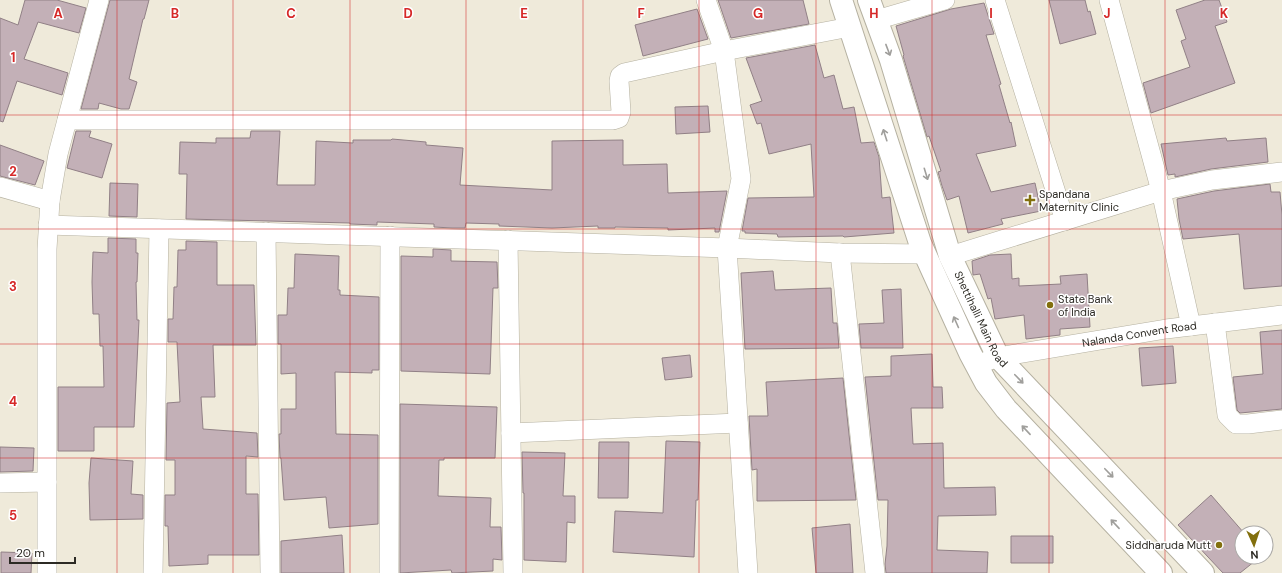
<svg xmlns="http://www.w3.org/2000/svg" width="1282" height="573" font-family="'DM Sans',sans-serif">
<rect width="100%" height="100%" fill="#efeada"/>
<path fill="#c3b0b7" stroke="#918086" d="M25,0H57L86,8L79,33L38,22L24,59L68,73L62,95L17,81L3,122L0,121V18L18,25Z
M110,0H149L144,19H143L129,79L137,82L129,109H121L99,103L98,109H81Z
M718,0H803L809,24L731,38Z
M1049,0H1085L1088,12L1090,11L1096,34L1060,44Z
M1205,0H1219L1227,22L1215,26L1235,83L1151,113L1143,83L1190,67L1181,41L1186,39L1176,10Z
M984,3L994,34L986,35L1001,84L999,85L1010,123L1011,122L1016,146L976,154L991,192L1035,183L1041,211L1001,219L1003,224L968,233L959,196L947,200L942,186L938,172L941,171L929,136L927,137L903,56L904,55L896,26L951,9Z
M697,9L708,39L643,56L635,25Z
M815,45L824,78L834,75L843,109L854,107L861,143L874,142L879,157L882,198L890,197L894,233L844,237L843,236L778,237L777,234L745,233V231H742L748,198L814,197L811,144L769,154L761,123L757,124L750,105L762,101L746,58Z
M708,106L710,132L676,134L675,107Z
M76,131H91L89,137L112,144L102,178L67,168Z
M251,131H280L277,185H315L316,141L353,143V140H391L392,139L426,142V145L463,148L460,185L552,190V141L623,140V165L667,164L668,193L727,191L719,232H715V228L668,230V228L615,227V228H598V226L552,228L499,226V224L466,223L465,228H452L434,227V224L377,222V225L350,224V223L186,219L187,174H179L180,142L216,143V138H250Z
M1226,138L1227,141L1266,138L1268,162L1211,169L1175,177V174L1168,175L1161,144Z
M0,145L44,161L35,185L0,176Z
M110,183L138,184L137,217L109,216Z
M1270,184L1271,192H1280L1282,215V286L1244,289L1239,234L1183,239L1179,219L1177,199L1214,191Z
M108,238L136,239V253H138L137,282H136L137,320H139L134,427H94V451H58V387H104L103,346H100L99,314H93L92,282L93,252L108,253Z
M186,241L217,242V285H254L256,345H213L215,397H201L203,429L257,433L258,457L246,456V494H258L259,555H208V564L169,566L168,526H165V495H175V460H166L167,403L180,402L177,342H168V319H173L174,287H177L178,250H186Z
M433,249L451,250V261L497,262L498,288H493L490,374L401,371V256L433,257Z
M295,254L339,256L338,290H340V295L379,297V370H372V373L335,372L336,434L378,435V524L329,528L326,497L284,500L281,458H280L279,434H281V409H296V373L281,374V344H278V315H287L288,288H294Z
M1011,254L1012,279L1019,278V286L1061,284L1060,276L1087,274L1090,327L1060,329V335L1026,339L1024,315L995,319L991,298L988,299L980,274L973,275L972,261L990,255Z
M773,271L775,290L831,288L833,323H837L839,348L745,349L741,273Z
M901,289L903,348H861L859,324L884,323L882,290Z
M1282,330V409L1240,413L1237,410L1233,377L1263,374L1260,332Z
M1173,346L1176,383L1142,386L1139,348Z
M932,354L933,387H942L943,408H911L913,444L943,443L944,488L995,487L996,515L938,516L937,550L988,552L987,573H886L885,564L887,546L888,500H878L865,377L891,376V356Z
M690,355L692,377L665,380L662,358Z
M843,378L856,500L757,501V469L752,470L749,416H768L766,382Z
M400,404L497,407L495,458H444V460H439L438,496L491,498L490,527H501L502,560L493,559V571L452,573L451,570L400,573Z
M666,441L700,442L698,500H696L694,557L613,552L615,511L663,513Z
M599,442H629L628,498H598Z
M0,447L34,448L33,471L0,472Z
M522,452L565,453L563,496H575V523L567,522L566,562L524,560V493H523Z
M91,458L133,461L131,494L143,495V519L90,520L89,483Z
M1211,495L1244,533H1242V557H1260L1240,573H1223L1178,525Z
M850,524L853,573H816L812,528Z
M342,535L344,573H281V541Z
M1011,536H1053V563H1011Z
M1,552L32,553L31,573H1Z"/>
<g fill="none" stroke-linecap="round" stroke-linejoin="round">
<g stroke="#b5b1a1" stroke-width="20">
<g id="minor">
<path d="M706,0L724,51L741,179L727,248L748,573"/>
<path d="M995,0L1065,221"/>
<path d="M1109,0L1161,191L1191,326"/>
<path d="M876,20L945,0"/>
<path d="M67,120H613L619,118L621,112L619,81L620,76L624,73L724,51L850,27"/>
<path d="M0,187L50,201"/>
<path d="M48,225L727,248L840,253L925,254"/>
<path d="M266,232L270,573"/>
<path d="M508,240L513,573"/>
<path d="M840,253L875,573"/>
<path d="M950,256L1161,191L1212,180L1282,172"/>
<path d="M1215,323L1227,415L1236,424H1248L1282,420"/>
<path id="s1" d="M987,361L998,357L1166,329L1282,315"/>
<path d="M511,433L738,423"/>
<path d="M0,483L47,482"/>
<path d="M47,573V249L50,201L58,154L99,0"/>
<path d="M153,573L159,229"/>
<path d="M389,573L390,236"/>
</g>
</g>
<g stroke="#b5b1a1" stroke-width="24">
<g id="secondary">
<path d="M841,0L920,243L970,353L986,383L1006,409L1161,573"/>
<path id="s2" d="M869,0L891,60L950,256L998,357L1203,573"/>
</g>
</g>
<use href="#minor" stroke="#fff" stroke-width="19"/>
<use href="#secondary" stroke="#fff" stroke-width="22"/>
</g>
<defs><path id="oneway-shaft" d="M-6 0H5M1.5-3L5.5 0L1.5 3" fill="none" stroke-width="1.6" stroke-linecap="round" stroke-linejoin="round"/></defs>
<g stroke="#a09f9c">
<use href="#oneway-shaft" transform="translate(888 50) rotate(69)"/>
<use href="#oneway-shaft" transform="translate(885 135) rotate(-108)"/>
<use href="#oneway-shaft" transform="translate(926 174) rotate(73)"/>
<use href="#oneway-shaft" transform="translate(956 322) rotate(-114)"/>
<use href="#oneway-shaft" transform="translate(1019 379) rotate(46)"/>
<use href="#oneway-shaft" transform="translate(1026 430) rotate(-133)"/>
<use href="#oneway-shaft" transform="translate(1109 473) rotate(46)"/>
<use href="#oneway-shaft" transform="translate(1115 524) rotate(-133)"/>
</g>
<path fill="none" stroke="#d62828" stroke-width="1" stroke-opacity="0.55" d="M117,0V573M233,0V573M350,0V573M466,0V573M583,0V573M699,0V573M816,0V573M932,0V573M1049,0V573M1165,0V573M0,115H1282M0,229H1282M0,344H1282M0,458H1282"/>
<g fill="#826f0d" stroke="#fff" stroke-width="1.5">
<path d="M1028 194h4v4h4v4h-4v4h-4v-4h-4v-4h4z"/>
<circle cx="1050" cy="305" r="4"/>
<circle cx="1219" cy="545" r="4"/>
</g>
<g text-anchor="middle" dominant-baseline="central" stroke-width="3" stroke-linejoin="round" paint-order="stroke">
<g font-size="11" fill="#2c2a24" stroke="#fff" text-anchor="start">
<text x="1039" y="194">Spandana<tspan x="1039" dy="13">Maternity Clinic</tspan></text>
<text x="1058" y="299">State Bank<tspan x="1058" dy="13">of India</tspan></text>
<text x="1211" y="545" text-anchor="end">Siddharuda Mutt</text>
</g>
<g font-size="11" fill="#2c2a24" stroke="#fff">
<text stroke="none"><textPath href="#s2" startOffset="339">Shettihalli Main Road</textPath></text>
<text stroke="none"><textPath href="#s1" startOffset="155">Nalanda Convent Road</textPath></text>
</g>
</g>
<g font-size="13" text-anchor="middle" font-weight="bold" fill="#d62828" stroke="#fff" stroke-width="3" stroke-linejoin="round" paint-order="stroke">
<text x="58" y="18">A</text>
<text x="175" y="18">B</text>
<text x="291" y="18">C</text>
<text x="408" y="18">D</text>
<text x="524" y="18">E</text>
<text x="641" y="18">F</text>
<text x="758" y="18">G</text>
<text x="874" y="18">H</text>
<text x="991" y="18">I</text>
<text x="1107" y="18">J</text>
<text x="1224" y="18">K</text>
<text x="13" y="62">1</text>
<text x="13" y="176">2</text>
<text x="13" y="291">3</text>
<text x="13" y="406">4</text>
<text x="13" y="520">5</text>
</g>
<g transform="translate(1254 545) rotate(177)"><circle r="19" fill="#ffffff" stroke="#abaaa7"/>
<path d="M0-3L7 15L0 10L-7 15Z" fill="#826f0d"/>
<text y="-6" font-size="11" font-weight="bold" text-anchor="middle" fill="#2c2a24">N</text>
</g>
<path d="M10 557v6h65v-6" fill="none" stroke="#2c2a24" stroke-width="2"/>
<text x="16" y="557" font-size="12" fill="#2c2a24" stroke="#ffffff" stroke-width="3" paint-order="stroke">20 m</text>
</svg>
